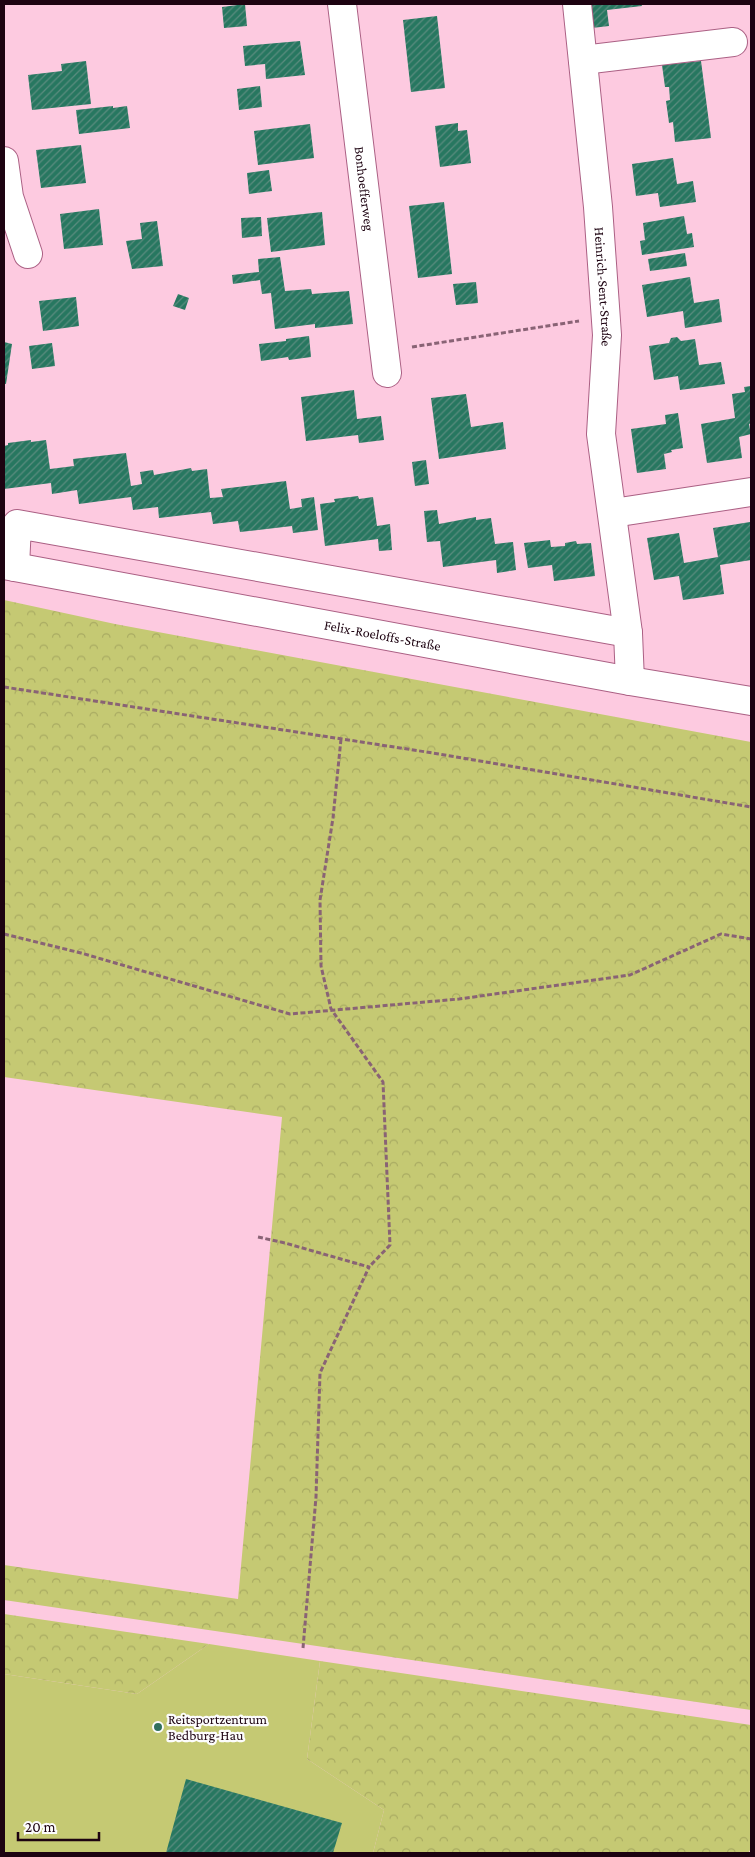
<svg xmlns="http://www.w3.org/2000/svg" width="755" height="1857" font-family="'Crimson Pro',serif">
<defs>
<pattern id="forest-crowns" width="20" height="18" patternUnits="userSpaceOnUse" patternTransform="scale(1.25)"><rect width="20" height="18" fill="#c5c973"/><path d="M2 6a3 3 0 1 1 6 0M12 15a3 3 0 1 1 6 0" fill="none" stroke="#a9ab62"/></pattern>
<pattern id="building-hatch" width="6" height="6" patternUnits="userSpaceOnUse" patternTransform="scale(1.25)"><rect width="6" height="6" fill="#277760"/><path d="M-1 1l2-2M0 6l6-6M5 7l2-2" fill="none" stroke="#5b8c7f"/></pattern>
</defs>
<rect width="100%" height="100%" fill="#fdcae0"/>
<path fill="#c5c973" d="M209,1644L320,1661L307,1759L384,1810L373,1853H4V1674L137,1694Z"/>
<path fill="url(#forest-crowns)" d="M4,600L115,624L751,742V1710L4,1600V1565L238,1599L282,1117L4,1077Z
M4,1614L209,1644L137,1694L4,1674Z
M320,1661L751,1725V1849L748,1853H373L384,1810L307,1759Z"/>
<path fill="url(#building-hatch)" d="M245,4L247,26L224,28L222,7Z
M589,4H641L642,6L607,10L609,26L592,28Z
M437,16L445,88L411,92L403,20Z
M300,41L305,75L266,79L265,64L245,66L243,46Z
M86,61L91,104L32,110L28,75L62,71L61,64Z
M701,61L711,138L675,142L673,122L669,123L666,101L670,100L669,87H665L662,65Z
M260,86L262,107L239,110L237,89Z
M113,106V108L127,106L130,128L79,134L76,110Z
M458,123V131L467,130L471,163L440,167L435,126Z
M310,124L314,158L258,165L254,131Z
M81,145L86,183L41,188L36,150Z
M673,158L677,184L693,181L696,202L660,207L658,193L636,196L632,164Z
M269,170L272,191L249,194L247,173Z
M444,202L452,274L418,278L409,206Z
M99,209L103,245L64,249L60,214Z
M322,212L325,245L271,252L267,218Z
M684,216L687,234L692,233L694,247L642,255L640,241L645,240L643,223Z
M261,217L262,236L242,238L241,218Z
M157,221L163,266L132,269L126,241L142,239L140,223Z
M685,253L687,266L650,271L648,259Z
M280,257L285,291L311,289L312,294L349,291L353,324L315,328V324L275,329L271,293L262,294L260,280L233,284L232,275L259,272L258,259Z
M690,277L694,303L719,299L722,322L685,328L683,311L647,317L642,285Z
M476,282L478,303L456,305L453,284Z
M178,294L189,298L185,310L173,306Z
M76,297L79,326L43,331L39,301Z
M309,336L311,357L289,360L288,357L261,361L259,344L286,341V339Z
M677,337L681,341L695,339L699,365L721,362L725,384L680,390L678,376L654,380L649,346L669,343L671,338Z
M4,342L12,344L6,384H4Z
M52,343L55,366L32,369L29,346Z
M751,386V423L749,424L751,434L739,437L742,458L707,463L701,424L735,418L732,394L745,392L744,387Z
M354,390L357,419L381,416L384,440L359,443L358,435L306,441L301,397Z
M466,394L471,427L503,422L506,449L439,459L431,398Z
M678,413L683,448L671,450L672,452L664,454L666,469L637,473L631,429L666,424L665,415Z
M31,440V442L46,440L50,469L74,466L73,459L126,453L131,486L142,484L140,472L153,470L154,475L191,468L192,471L207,469L210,498L223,497L221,489L286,481L290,509L302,507L301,499L314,497L318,530L293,533L292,526L240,532L238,521L213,524L211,512L159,518L158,507L133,510L131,497L79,504L77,490L52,494L51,483L4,489V446L8,445V443Z
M426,460L429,484L415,486L412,462Z
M358,496L359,499L373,497L377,526L390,524L392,550L379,551L378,539L325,546L320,504L335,502L334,499Z
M437,510L439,524L476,517V520L491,518L495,544L513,542L516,570L497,573L496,560L443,567L440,541L427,542L424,511Z
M750,522L751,560L720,565L724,594L683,600L679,576L654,580L647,538L679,533L684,563L718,557L713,528Z
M550,540L551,547L565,546V543L576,541L577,544L591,543L595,576L554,581L552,565L528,568L524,543Z
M186,1779L342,1823L333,1853H166Z"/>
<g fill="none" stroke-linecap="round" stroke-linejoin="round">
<g stroke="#ab6084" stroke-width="30">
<g id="minor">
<path id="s1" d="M342,4L387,373"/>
<path id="s2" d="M577,4L598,207L607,335L601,434L628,633L630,681"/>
<path d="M583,60L733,42"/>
<path d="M4,161L9,197L28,254"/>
<path d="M613,513L751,492"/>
<path id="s3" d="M4,565L630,681L751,701"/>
<path d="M15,567L17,524L628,633"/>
</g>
</g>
<path stroke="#896375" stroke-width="3" stroke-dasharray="5 2.5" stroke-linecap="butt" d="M412,347L579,321
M4,687L433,753L751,807
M341,739L333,818L320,900L321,966L331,1009L383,1082L390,1245L369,1267
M4,934L81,953L290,1014L459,999L630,975L721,934L751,939
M258,1237L285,1243L369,1267L320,1373L316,1497L303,1648"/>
<use href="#minor" stroke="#fff" stroke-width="28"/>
</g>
<circle fill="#31705d" stroke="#fcfcfc" stroke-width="2" cx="158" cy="1727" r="5"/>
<g text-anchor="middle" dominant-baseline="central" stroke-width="4.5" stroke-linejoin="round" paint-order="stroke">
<g font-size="14" fill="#1d0311" stroke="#fcfcfc">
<text stroke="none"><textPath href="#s1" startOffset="186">Bonhoefferweg</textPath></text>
<text stroke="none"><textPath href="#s2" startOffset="284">Heinrich-Sent-Straße</textPath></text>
<text stroke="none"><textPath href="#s3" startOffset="385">Felix-Roeloffs-Straße</textPath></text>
</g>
<g font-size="14" fill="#1d0311" stroke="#fcfcfc" text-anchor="start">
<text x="168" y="1719">Reitsportzentrum<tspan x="168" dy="16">Bedburg-Hau</tspan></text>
</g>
</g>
<rect width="755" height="1857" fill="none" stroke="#1d0311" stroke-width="10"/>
<path d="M18 1832v8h81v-8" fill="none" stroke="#1d0311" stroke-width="2.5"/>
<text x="25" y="1832" font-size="15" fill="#1d0311" stroke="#fcfcfc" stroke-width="4" paint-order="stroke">20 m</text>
</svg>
